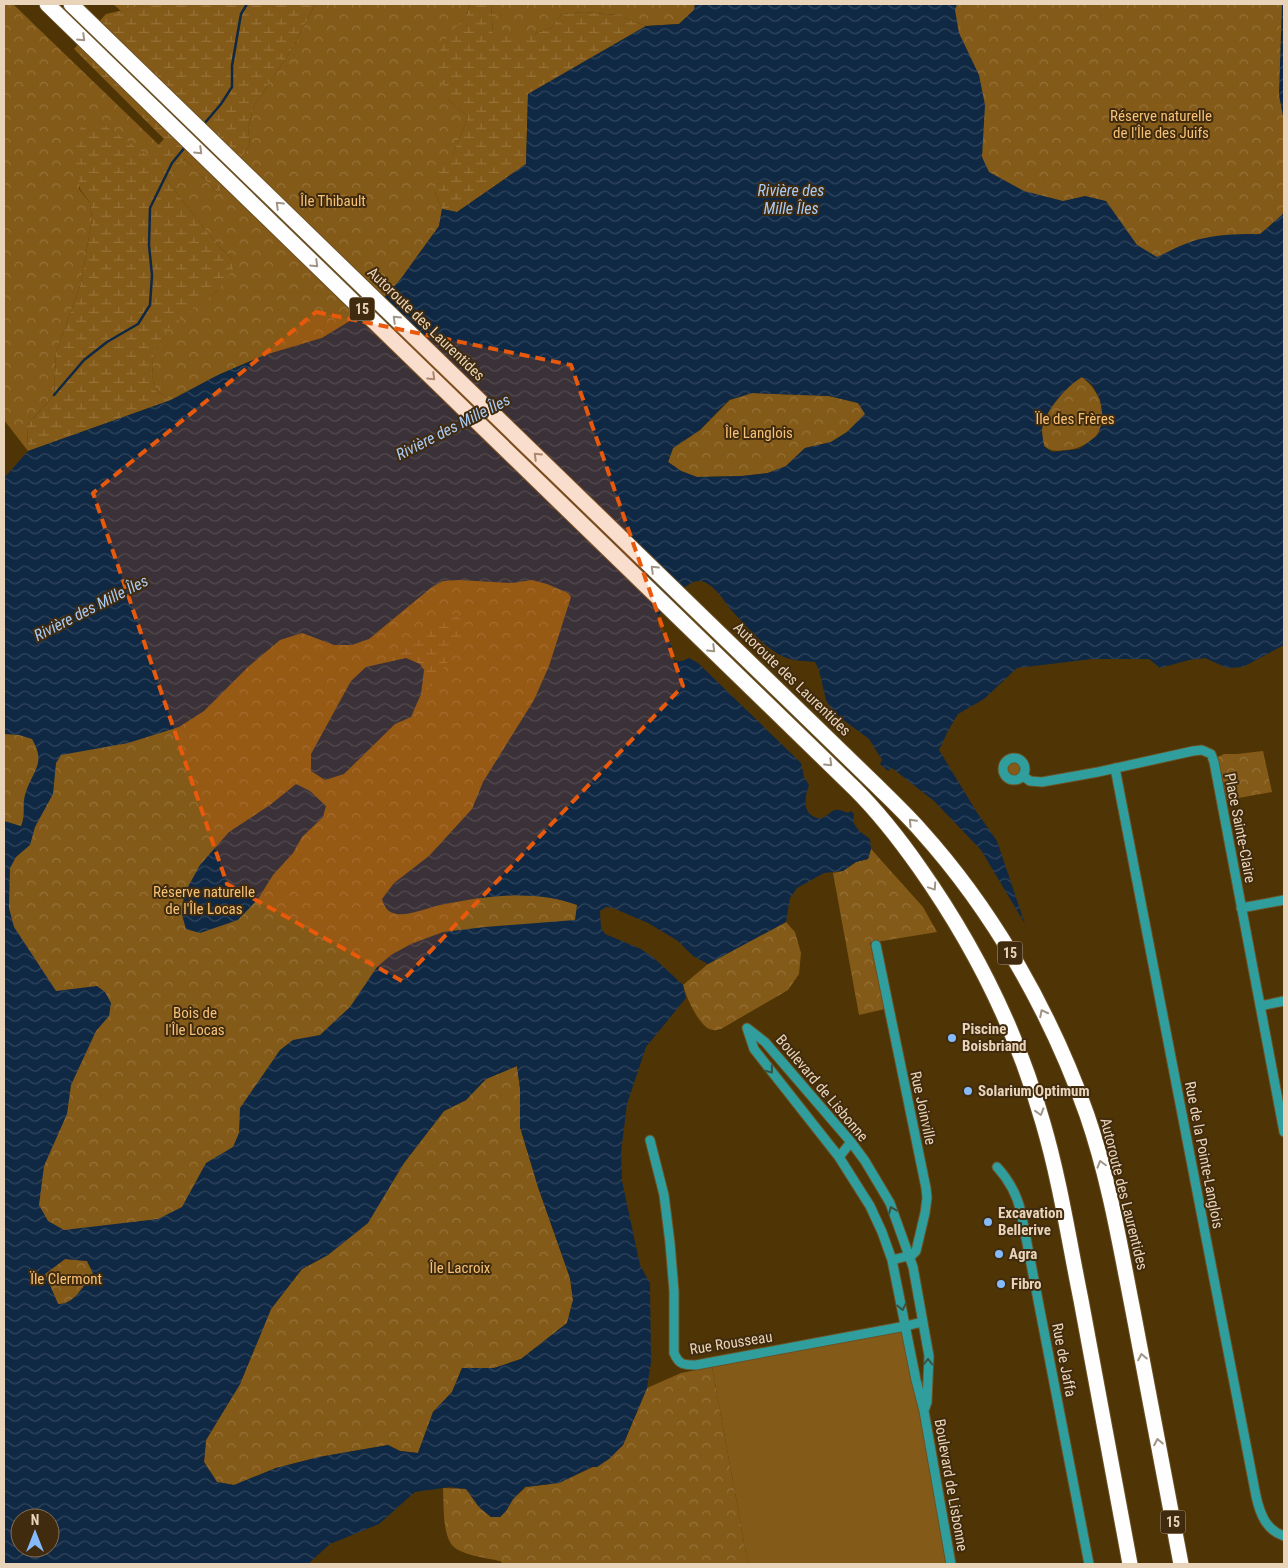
<svg xmlns="http://www.w3.org/2000/svg" width="1288" height="1568" font-family="'Roboto Condensed',sans-serif">
<defs>
<pattern id="forest-crowns" width="20" height="18" patternUnits="userSpaceOnUse" patternTransform="scale(1.25)"><rect width="20" height="18" fill="#845a18"/><path d="M2 6a3 3 0 1 1 6 0M12 15a3 3 0 1 1 6 0" fill="none" stroke="#967138"/></pattern>
<pattern id="wetland-marsh" width="20" height="14" patternUnits="userSpaceOnUse" patternTransform="scale(1.25)"><rect width="20" height="14" fill="#845a18"/><path d="M1 5h8M5 5V1M11 12h8M15 12V8" fill="none" stroke="#967138"/></pattern>
<pattern id="water-waves" width="16" height="10" patternUnits="userSpaceOnUse" patternTransform="scale(1.25)"><rect width="16" height="10" fill="#0f2844"/><path d="M0 5q4-4 8 0t8 0" fill="none" stroke="#32465d"/></pattern>
</defs>
<rect width="100%" height="100%" fill="#4f3405"/>
<path fill="#845a18" d="M1007 769a7 7 0 1 1 14 0a7 7 0 1 1-14 0Z
M903,1330L951,1564H748L712,1367Z"/>
<path fill="url(#forest-crowns)" d="M4,4H13L159,145L148,157L99,121L79,189L90,203L92,219L81,283L56,353L54,395L27,425L28,451L4,420Z
M113,4H144L142,6L121,11Z
M315,4H470C468,17 457,28 448,37L447,98L468,117L453,154L435,192L442,209L439,226L400,280L378,304L322,338L265,355L218,375L171,400L156,391L153,381L152,361L166,329L217,291L233,260L215,242L166,179L185,159L218,193L250,145L248,127L254,106L294,46Z
M491,4H695L694,10L679,24L646,26L617,15L584,12L562,14L551,28L534,34H493Z
M935,4H1284V239L1141,277L978,198Z
M1082,377C1113,402 1111,445 1066,450C1056,451 1052,452 1044,446C1043,441 1042,435 1042,430C1043,413 1067,385 1082,377Z
M752,393L829,396L858,403L866,414L847,432L831,442L805,448L786,466L768,473L742,476L697,477L681,471L668,462L673,448L700,430L730,400Z
M565,518L600,888L585,950L189,1243L41,1253L4,963V716L235,644Z
M1263,751L1272,792L1227,800L1218,757L1224,754H1237Z
M871,849L923,907L937,932L870,943L885,1009L859,1015L833,873L843,871L856,862L868,859Z
M786,922L795,932L801,953L799,974L788,990L721,1029C719,1029 716,1031 713,1030C700,1029 686,997 683,985L708,964Z
M517,1066L520,1088V1127L538,1187L570,1278L573,1300L567,1323L521,1359L494,1368H462L452,1392L433,1412L418,1453L400,1451L388,1445L319,1457L276,1468L234,1485L217,1482L204,1462L206,1440L240,1384L271,1309L302,1269L328,1255L404,1163L444,1111L466,1100L486,1079Z
M65,1259L87,1261L93,1273C84,1285 75,1305 58,1304L45,1274Z
M712,1367L748,1564H503L500,1561C487,1558 460,1555 452,1545C442,1532 444,1504 443,1488L466,1489L479,1507L491,1517H500L506,1511L513,1499L526,1487L559,1483L593,1467L623,1445L647,1388L681,1373Z"/>
<path fill="url(#wetland-marsh)" d="M144,4H315L294,46L254,106L248,127L250,145L218,193L185,159L166,179L215,242L233,260V270L217,291L166,330L152,361L153,381L156,391L171,400L28,451L27,425L54,395L56,353L81,283L92,219L90,203L80,189L73,145L83,123L99,121L148,156L164,139L74,49L106,14L142,6Z
M470,4H491L493,34H534L551,28L562,14L584,12L617,15L646,26L528,94L526,164L457,212L442,209L435,192L438,165L453,154L468,117L447,98L436,59C440,52 443,43 447,37C456,26 468,19 470,4Z
M452,614L461,619L464,628L456,646L435,683L421,694L424,670L406,658L387,663C407,644 427,626 452,614Z"/>
<path fill="url(#water-waves)" fill-rule="evenodd" d="M695,4H957L955,10L959,33L979,75L985,105L982,157L989,172L1024,191L1063,201L1085,196L1106,201L1137,245L1157,257C1172,250 1188,241 1205,238C1222,234 1242,234 1260,234L1282,215L1284,211V645L1243,667L1227,668L1205,658L1189,660L1160,668L1149,659H1092L1017,668L984,699L958,714L948,731L939,750L976,811L997,841L1025,924L981,850L934,801L892,768L888,771L880,764L882,760L869,739L834,713L826,700L819,670L815,662C805,661 793,661 784,657C767,650 748,628 735,614C725,604 715,583 700,581C687,579 664,606 658,617V625L672,646L670,657C677,663 681,662 689,658L698,663L801,763L804,777L809,785C806,794 802,807 811,815C814,817 818,819 822,818C827,817 831,810 836,810C840,809 844,812 848,813L851,811L854,814L853,822L859,831L870,839L871,849L868,859L856,862L843,871L824,873L797,888L790,898L786,922L708,964L693,956L678,941L648,923L613,908L606,907L600,911L601,928L605,934L641,949L655,959L683,985L686,998L646,1047L627,1104L621,1153L622,1181L640,1265L650,1283L651,1362L647,1388L623,1445L609,1459L597,1467H592L559,1483L525,1487L513,1499L506,1511L500,1517H491L479,1507L466,1489L450,1487L415,1492L379,1524L330,1544L308,1564H4V821L21,826C26,814 22,806 25,795C32,770 47,765 32,739L19,735L4,734V478L28,451L171,400L218,375L265,355L322,338L378,304L400,280L439,226L442,209L457,212L526,164L528,94L646,26L679,24L694,10ZM1082,377L1092,385L1100,399L1103,419L1098,435L1079,449L1052,452L1044,446C1043,441 1042,435 1042,430C1043,413 1067,385 1082,377ZM752,393L829,396L858,403L865,414L847,432L831,442L805,448L786,466L768,473L742,476L697,477L681,471L668,462L673,448L700,430L729,400ZM459,580L512,583L532,580L547,584L568,593L571,597L549,666L534,700L483,782L472,809L429,856L394,883L382,899C384,905 386,911 393,913C406,918 428,907 441,905C484,896 536,889 577,905L575,920L485,927L443,932L411,944L391,955L377,967L350,1007L320,1035L293,1040L280,1050L240,1108L239,1133L233,1147L206,1163L182,1207L158,1219L64,1230L48,1221L39,1205L44,1166L67,1114L71,1085L96,1031L109,1016L111,1003L105,992L97,986L56,991L14,927L9,908L10,868L16,857L30,845L35,827L53,794L56,763L61,755L128,743L179,727L204,711L248,667L280,640L302,633L334,645H352L369,639L432,587L443,581ZM517,1066L520,1088V1127L538,1187L570,1278L573,1300L567,1323L521,1359L494,1368H462L452,1392L433,1412L418,1453L400,1451L388,1445L319,1457L276,1468L234,1485L217,1482L204,1462L206,1440L240,1384L271,1309L302,1269L328,1255L368,1223L404,1163L444,1111L466,1100L486,1079ZM65,1259L87,1261L93,1273C84,1284 75,1305 58,1304L45,1274ZM20,1518H50V1548H20Z
M1282,4H1284V121L1279,95Z
M406,658L420,664L424,670L421,694L411,717L395,724L344,774L325,780L311,771V754L351,681L366,667Z
M296,784L310,791L326,806L323,817L302,837L293,853L273,875L258,899L238,920L200,933L186,929L182,915L184,894L200,865L229,832L270,805Z"/>
<g fill="none" stroke-linecap="round" stroke-linejoin="round">
<path stroke="#0f2844" stroke-width="2.5" d="M204,124L221,104L232,87V66L241,14L247,4
M54,395L84,360L107,342L138,324L150,305L152,275L149,245L150,208L172,163L186,146"/>
<g stroke="#6b5125" stroke-width="11">
<path id="minor" d="M1003 769a11 11 0 1 1 22 0a11 11 0 1 1-22 0Z
M1115,768L1256,1496C1260,1514 1266,1530 1284,1536
M1023,776L1030,781L1042,782L1098,772L1193,751L1202,750L1211,754L1214,762L1284,1132
M1241,908L1284,900
M876,945L926,1188L927,1198L925,1213L916,1251L912,1255L892,1260
M1260,1006L1284,1001
M747,1028L754,1049L839,1157L870,1206L882,1232L892,1260L916,1380L924,1411L951,1564
M747,1028L765,1042L851,1142L865,1161L890,1203L913,1267L929,1356L927,1402L925,1408
M650,1140L664,1195L670,1243L674,1291V1353C679,1365 684,1365 696,1365L906,1326L922,1322
M839,1157L851,1142
M997,1167C1009,1180 1017,1195 1021,1212L1089,1564"/>
</g>
<g stroke="#6b5125" stroke-width="17">
<path id="highway" d="M47,4L855,789C879,813 900,840 919,867C974,945 1017,1031 1043,1123C1060,1181 1069,1241 1081,1300C1098,1388 1113,1476 1130,1564
M71,4L876,785C891,800 907,815 921,831C994,912 1051,1013 1087,1115C1109,1179 1120,1245 1133,1311C1149,1395 1165,1480 1181,1564"/>
</g>
<use href="#minor" stroke="#2f9e9d" stroke-width="9"/>
<use href="#highway" stroke="#fefefe" stroke-width="15"/>
</g>
<defs><path id="oneway-chevron" d="M-2-3.5L2.5 0L-2 3.5" fill="none" stroke-width="1.6" stroke-linecap="round" stroke-linejoin="round" transform="scale(1.25)"/></defs>
<g stroke="#9f9486">
<use href="#oneway-chevron" transform="translate(82 38) rotate(44)"/>
<use href="#oneway-chevron" transform="translate(199 151) rotate(44)"/>
<use href="#oneway-chevron" transform="translate(279 205) rotate(-136)"/>
<use href="#oneway-chevron" transform="translate(315 264) rotate(44)"/>
<use href="#oneway-chevron" transform="translate(396 319) rotate(-136)"/>
<use href="#oneway-chevron" transform="translate(432 377) rotate(44)"/>
<use href="#oneway-chevron" transform="translate(537 456) rotate(-136)"/>
<use href="#oneway-chevron" transform="translate(654 569) rotate(-136)"/>
<use href="#oneway-chevron" transform="translate(712 649) rotate(44)"/>
<use href="#oneway-chevron" transform="translate(829 763) rotate(44)"/>
<use href="#oneway-chevron" transform="translate(912 822) rotate(-134)"/>
<use href="#oneway-chevron" transform="translate(933 887) rotate(56)"/>
<use href="#oneway-chevron" transform="translate(1043 1013) rotate(-117)"/>
<use href="#oneway-chevron" transform="translate(1040 1112) rotate(73)"/>
<use href="#oneway-chevron" transform="translate(1101 1164) rotate(-106)"/>
<use href="#oneway-chevron" transform="translate(1142 1357) rotate(-101)"/>
<use href="#oneway-chevron" transform="translate(1158 1442) rotate(-101)"/>
</g>
<g stroke="#3a5340">
<use href="#oneway-chevron" transform="translate(770 1070) rotate(52)"/>
<use href="#oneway-chevron" transform="translate(892 1210) rotate(-113)"/>
<use href="#oneway-chevron" transform="translate(902 1307) rotate(78)"/>
<use href="#oneway-chevron" transform="translate(928 1362) rotate(-90)"/>
</g>
<path fill="#e8590c" fill-opacity="0.2" stroke="#e8590c" stroke-width="4" stroke-dasharray="10 6" stroke-linejoin="round" d="M316,312L571,365L683,686L402,981L227,884L93,493Z"/>
<g fill="#86bbfb" stroke="#402b0e" stroke-width="2">
<circle cx="952" cy="1038" r="5"/>
<circle cx="968" cy="1091" r="5"/>
<circle cx="988" cy="1222" r="5"/>
<circle cx="999" cy="1254" r="5"/>
<circle cx="1001" cy="1284" r="5"/>
</g>
<g text-anchor="middle" dominant-baseline="central" stroke-width="4" stroke-linejoin="round" paint-order="stroke">
<g fill="#402b0e" stroke="#b7a186" stroke-width="1">
<rect x="349.5" y="297.5" width="25" height="23" rx="4"/>
<rect x="997.5" y="941.5" width="25" height="23" rx="4"/>
<rect x="1160.5" y="1510.5" width="25" height="23" rx="4"/>
</g>
<g font-size="14" font-weight="bold" fill="#ead4b9">
<text x="362" y="309">15</text>
<text x="1010" y="953">15</text>
<text x="1173" y="1522">15</text>
</g>
<g font-size="15" fill="#f7c176" stroke="#402b0e">
<text x="1161" y="116">Réserve naturelle<tspan x="1161" dy="17">de l'Île des Juifs</tspan></text>
<text x="333" y="201">Île Thibault</text>
<text x="1075" y="419">Ïle des Frères</text>
<text x="759" y="433">Île Langlois</text>
<text x="204" y="892">Réserve naturelle<tspan x="204" dy="17">de l'Île Locas</tspan></text>
<text x="195" y="1013">Bois de<tspan x="195" dy="17">l'Île Locas</tspan></text>
<text x="460" y="1268">Île Lacroix</text>
<text x="66" y="1279">Ïle Clermont</text>
</g>
<g font-size="15" fill="#ead4b9" stroke="#402b0e">
<text transform="translate(426 324) rotate(44)">Autoroute des Laurentides</text>
<text transform="translate(792 679) rotate(44)">Autoroute des Laurentides</text>
<text transform="translate(1240 828) rotate(79)">Place Sainte-Claire</text>
<text transform="translate(822 1088) rotate(50)">Boulevard de Lisbonne</text>
<text transform="translate(923 1108) rotate(78)">Rue Joinville</text>
<text transform="translate(1204 1155) rotate(79)">Rue de la Pointe-Langlois</text>
<text transform="translate(1124 1194) rotate(76)">Autoroute des Laurentides</text>
<text transform="translate(731 1343) rotate(-9)">Rue Rousseau</text>
<text transform="translate(1064 1360) rotate(79)">Rue de Jaffa</text>
<text transform="translate(951 1485) rotate(80)">Boulevard de Lisbonne</text>
</g>
<g font-size="15" font-weight="bold" fill="#ead4b9" stroke="#402b0e" text-anchor="start">
<text x="962" y="1029">Piscine<tspan x="962" dy="17">Boisbriand</tspan></text>
<text x="978" y="1091">Solarium Optimum</text>
<text x="998" y="1213">Excavation<tspan x="998" dy="17">Bellerive</tspan></text>
<text x="1009" y="1254">Agra</text>
<text x="1011" y="1284">Fibro</text>
</g>
<g font-size="16" font-style="italic" fill="#a7cbf8" stroke="#402b0e">
<text x="791" y="190">Rivière des<tspan x="791" dy="18">Mille Îles</tspan></text>
<text transform="translate(453 427) rotate(-27)">Rivière des Mille Îles</text>
<text transform="translate(91 608) rotate(-27)">Rivière des Mille Îles</text>
</g>
</g>
<rect width="1288" height="1568" fill="none" stroke="#ead4b9" stroke-width="10"/>
<g transform="translate(35 1533)"><circle r="24" fill="#402b0e" stroke="#846f52"/>
<path d="M0-4L9 19L0 12L-9 19Z" fill="#86bbfb"/>
<text y="-8" font-size="14" font-weight="bold" text-anchor="middle" fill="#ead4b9">N</text>
</g>
</svg>
